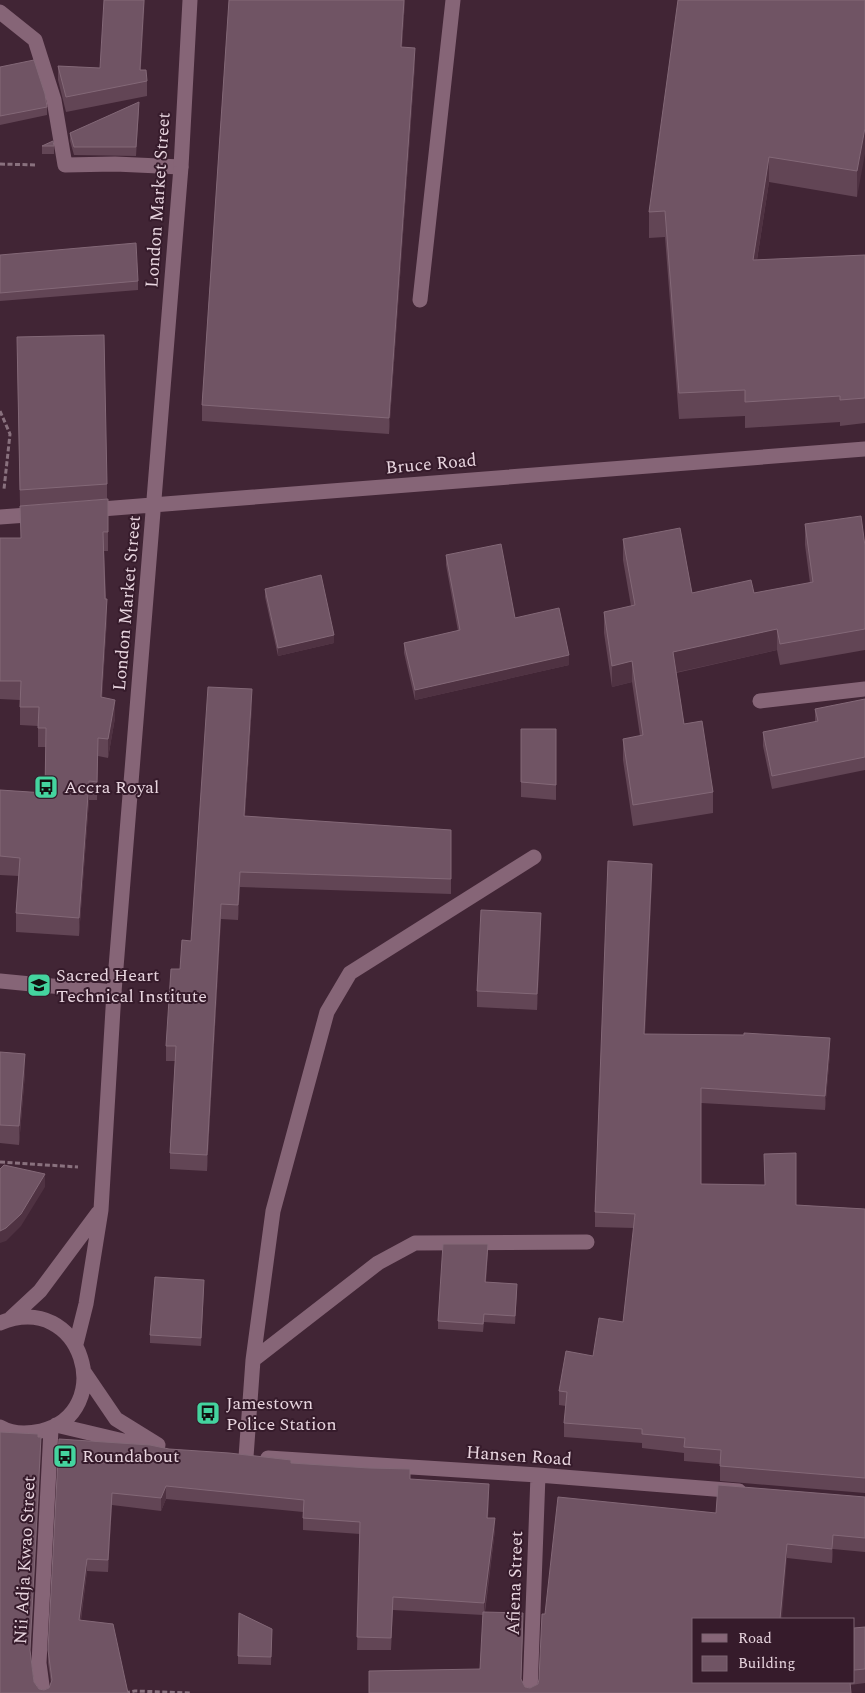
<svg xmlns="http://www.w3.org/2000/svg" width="865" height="1693" font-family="Spectral,serif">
<rect width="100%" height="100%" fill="#412535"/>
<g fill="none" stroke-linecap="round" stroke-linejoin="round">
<path stroke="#89717e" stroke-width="3" stroke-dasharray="5 2.5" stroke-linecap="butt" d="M0,164L37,165
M0,411L10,434L4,489
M0,1162L78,1167
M125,1693L135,1691L191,1693"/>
<path stroke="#866577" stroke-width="15" d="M0,12L35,40L54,100L65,165L115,164L181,167
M420,300L453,0
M760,701L865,689
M0,981L114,992
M253,1360L378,1263L415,1243L587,1242
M246,1457L253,1360L273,1211L327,1012L350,973L534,857"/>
<path stroke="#866577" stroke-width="15" d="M89,510L865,449
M0,517L41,514
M11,1318L40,1291L98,1213
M0,1323C83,1289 118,1413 41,1431C27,1434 12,1434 0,1427
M76,1344L86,1304L101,1210L114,992L181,167L190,0
M84,1372L116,1419L158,1445
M56,1425L153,1448
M268,1458L538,1475L739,1491
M43,1693L39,1663L51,1429
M530,1693L538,1475"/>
</g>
<path fill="#624555" d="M229,0H405L402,47L415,64L389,434L202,421V405Z
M865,0L857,197L769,182L757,260L865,255V423L840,426V422L745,428V416L679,419L665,237L649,238V212Z
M58,66L141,70L147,81V96L66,112L58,80Z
M0,67L47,107V115L0,125Z
M139,110L136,156L74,155L70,141V133Z
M42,146H54V154H42Z
M0,255L138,281V290L0,301Z
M17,352L107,484V499L20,506Z
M805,524L865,546V650L780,665L777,650L676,673L684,724L713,792V813L633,826L623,760V739L640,736L632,682L612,687L604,633V612L631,606L623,560V539L692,593H754L810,583L805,545Z
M108,532V551H104L107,618L102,698L115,718L108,758L98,756L97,800H89L79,936L16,932V913L19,876L0,875V790L45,793L46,747H38V726L20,725V700L0,699V538H20Z
M446,555L515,618L569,665L415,700L404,653V643L458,631L446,565Z
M265,589L334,643L278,656L265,597Z
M865,699V770L772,789L763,746V732L815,722V709Z
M252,705L245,816L451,830V894L240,887L238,920L221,919L207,1171L170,1169V1153L175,1061H166V1046L180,969L191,941Z
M521,729H556V800L521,797Z
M652,879L645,1034L830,1053L825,1110L701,1103V1184L765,1185L764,1154L796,1205L865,1209V1493L720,1481V1464L684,1461V1453L642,1448V1443L564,1437V1423L566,1406L559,1405V1391L593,1356L623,1322L634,1228L595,1227V1212Z
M541,928L537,1010L477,1007V991Z
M0,1052L25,1073L19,1145L0,1143Z
M488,1252L486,1282L517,1292L515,1324L484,1322L483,1332L438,1329V1321Z
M204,1288L201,1346L150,1343V1335Z
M38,1437L41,1450L30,1654L34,1682L39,1689L44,1690L49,1688L51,1683L48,1663V1650L59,1439L169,1449L291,1463L410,1479L489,1496L488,1518L495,1530L485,1612L523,1628L521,1680L525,1687L530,1688L538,1684L539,1679L545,1614L716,1513L865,1497V1552L833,1549L832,1563L787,1558L694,1682H854V1628L865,1627V1683L850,1685L369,1693L480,1669L483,1615L393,1610L391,1650H357L360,1534L303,1530V1512L166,1499L161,1511L112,1505L108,1572L87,1571L81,1620L128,1693H0Z
M272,1629L271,1665L238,1664V1656Z"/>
<path fill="#4f3242" d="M144,0H145L140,85V70Z
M404,0H405L401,63V47Z
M415,48V64L389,434V418Z
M865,128V154L857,197V171Z
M769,157V182L753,285V260Z
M107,599V618L101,716V697Z
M777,629V650L673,673V652Z
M334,635V643L278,656V648Z
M569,655V665L415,700V690Z
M632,661V682L612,687V666Z
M252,689V705L244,831V816Z
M115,700V718L108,758V739Z
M89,781V800L79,936V918Z
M652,864V879L644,1048V1034Z
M240,872V887L238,920V905Z
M221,904V919L207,1171V1155Z
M541,913V928L537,1010V994Z
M830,1038V1053L825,1110V1096Z
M25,1054V1073L19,1145V1126Z
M45,1174V1187L21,1226L6,1241L0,1243V1231Z
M204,1280V1288L201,1346V1338Z
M41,1437V1450L30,1663V1650Z
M489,1484V1496L487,1530V1518Z
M166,1486V1499L161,1511V1498Z
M112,1493V1505L108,1572V1560Z
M495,1518V1530L484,1615V1603Z
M833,1535V1549L832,1563V1549Z
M787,1544V1558L782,1619H780Z
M87,1559V1571L79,1632V1620Z"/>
<path fill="#705464" stroke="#836877" d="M104,0H144L140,70H146L147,81L66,97L58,66L100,68Z
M229,0H404L401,47L415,48L389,418L202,405Z
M678,0H865V128L857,171L769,157L753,260L865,255V398L840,400V396L745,402V390L679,393L665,211L649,212Z
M34,60L45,94L47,107L0,116V67Z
M139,102L136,147H74L70,133Z
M53,141L54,146H42Z
M136,243L138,281L0,293V255Z
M104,335L107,484L20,490L17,337Z
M108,499V532H103L105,599H107L101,697L115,700L108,739L98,738L97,782L89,781L79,918L16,913L20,858L0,856V790L45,793L46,728H38L39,707H20L21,681H0V538H21L20,506Z
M861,516L865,546V629L780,644L777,629L673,652L684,724L702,721L713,792L633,805L623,739L643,735L632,661L612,666L604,612L635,605L623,539L680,528L692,593L751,580L754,593L813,582L805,524Z
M501,544L515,618L559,608L569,655L415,690L404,643L460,630L446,555Z
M321,575L334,635L278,648L265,589Z
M208,687L252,689L244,816L451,830V879L240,872L238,905L221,904L207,1155L170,1153L176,1046H166L171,969H180L182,940L191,941Z
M865,699V757L772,776L763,732L818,721L815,709Z
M521,729H556V785L521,782Z
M608,861L652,864L644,1034L744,1035V1033L830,1038L825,1096L701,1088V1184L765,1185L764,1154L796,1153V1205L865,1209V1478L720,1466L721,1450L684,1447L685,1438L642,1434V1429L564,1423L567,1392L559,1391L566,1351L593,1356L599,1318L623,1322L635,1214L595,1212Z
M481,910L541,913L537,994L477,991Z
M0,1052L25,1054L19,1126L0,1125Z
M4,1165L45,1174L21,1214L6,1228L0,1231V1169Z
M443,1244H488L485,1282L517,1284L515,1316L484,1314L483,1324L438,1321Z
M155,1277L204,1280L201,1338L150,1335Z
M0,1432L38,1434V1437H41L30,1650L34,1682L39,1689L44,1690L49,1688L52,1680L48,1650L59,1439L150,1445L169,1449L229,1453L291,1460V1463L369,1468L410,1469V1479L489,1484L487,1518H495L484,1603L393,1597L391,1638L357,1637L360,1522L303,1518L304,1500L166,1486L161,1498L112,1493L108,1560L87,1559L79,1620L113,1624L128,1693H0Z
M718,1485L865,1497V1538L833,1535L832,1549L787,1544L780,1619H694V1682H850L851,1693H369V1671L480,1669L483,1612L523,1613L521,1679L525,1687L530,1688L538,1684L539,1679L542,1614H545L558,1497L716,1513Z
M239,1613L272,1629L271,1657L238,1656Z
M865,1627V1669L854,1670V1628Z"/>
<defs>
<g id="bus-square" transform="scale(1.25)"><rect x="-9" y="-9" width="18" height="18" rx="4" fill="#44d49f" stroke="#361b2b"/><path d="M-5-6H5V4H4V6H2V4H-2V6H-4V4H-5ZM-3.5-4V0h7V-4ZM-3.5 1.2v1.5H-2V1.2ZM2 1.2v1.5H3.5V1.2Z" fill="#111"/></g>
<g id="school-square" transform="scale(1.25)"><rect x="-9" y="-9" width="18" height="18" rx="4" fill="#44d49f" stroke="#361b2b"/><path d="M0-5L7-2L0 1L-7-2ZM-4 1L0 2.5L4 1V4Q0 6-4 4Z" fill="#111"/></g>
</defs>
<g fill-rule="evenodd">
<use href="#bus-square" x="46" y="787"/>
<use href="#school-square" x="39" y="985"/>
<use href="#bus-square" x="208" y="1413"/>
<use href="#bus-square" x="65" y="1456"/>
</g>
<g text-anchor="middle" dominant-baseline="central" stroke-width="4" stroke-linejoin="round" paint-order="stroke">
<g font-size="18" fill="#e8d5df" stroke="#361b2b">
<text transform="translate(158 200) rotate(-86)">London Market Street</text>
<text transform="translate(431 464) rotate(-5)">Bruce Road</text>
<text transform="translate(127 603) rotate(-85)">London Market Street</text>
<text transform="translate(519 1456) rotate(4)">Hansen Road</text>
<text transform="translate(25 1560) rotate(-87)">Nii Adja Kwao Street</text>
<text transform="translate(515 1583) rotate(-88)">Afiena Street</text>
</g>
<g font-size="18" fill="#e8d5df" stroke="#361b2b" text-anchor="start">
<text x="64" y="787">Accra Royal</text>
<text x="56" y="975">Sacred Heart<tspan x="56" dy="21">Technical Institute</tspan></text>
<text x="226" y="1403">Jamestown<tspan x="226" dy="21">Police Station</tspan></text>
<text x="82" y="1456">Roundabout</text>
</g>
</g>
<rect x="692" y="1618" width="162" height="65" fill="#361b2b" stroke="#7d6573"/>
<rect x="702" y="1634" width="25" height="8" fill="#866577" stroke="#7d6573"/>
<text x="738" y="1643" font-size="15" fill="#e8d5df">Road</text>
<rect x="702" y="1656" width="25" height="15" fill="#705464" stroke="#7d6573"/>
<text x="738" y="1668" font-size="15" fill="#e8d5df">Building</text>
</svg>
